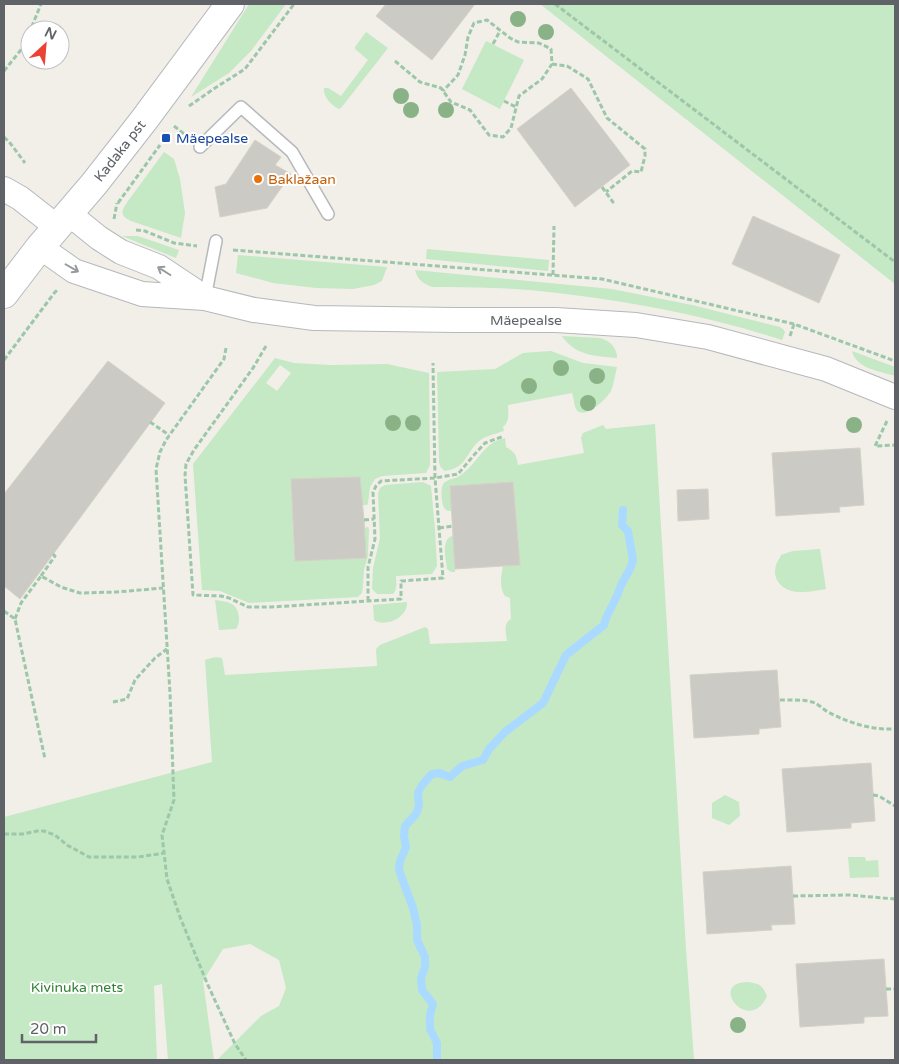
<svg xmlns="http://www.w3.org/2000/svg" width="899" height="1064" font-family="'Varela Round',sans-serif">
<rect width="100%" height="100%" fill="#f1efe8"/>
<path fill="#c5e8c5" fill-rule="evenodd" d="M249,4H286L251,51L229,73L191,97Z
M540,4H895V284Z
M366,32L388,48L341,108L339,109C331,105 323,97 324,88H328L341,96L368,60L355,49V47Z
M486,41L524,60L500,109L462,89Z
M164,152L174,159L180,179L185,213L181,238L131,221C119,215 121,211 128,201Z
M122,236H138L179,250L176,258Z
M427,249L549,260L548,271L426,259Z
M238,255L387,267L382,281L374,285L353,289L316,288L273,283L236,273Z
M415,270L612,289L692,305L780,327L783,329L785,332L782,340C723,321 664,308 603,299C567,294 530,289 493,288C473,287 452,287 432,287C422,283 418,280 415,270Z
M562,336L600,338C610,341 617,347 617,358C596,356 575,356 562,336Z
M551,351L583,363L617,367C615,375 614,383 611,391C607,398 584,422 576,409C574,405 574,398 572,393L508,405C508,414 510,421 503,427L504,431C495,434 484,436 478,442C465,455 466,468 445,471C441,468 439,466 439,460L437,372L495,369L523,353Z
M852,351L895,367V376C880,371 856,369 852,351Z
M275,358L294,363L331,365L387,364L429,373L430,465L426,473L382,476L375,479L370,487L368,503L367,505H362L360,477L291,479L295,561L365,558L364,528L368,527L369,529L368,556L364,570L363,586L362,593L358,597L249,603L220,591L202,590L193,464ZM280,365L291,373L277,391L266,383Z
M655,424L686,949L694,1060H217L261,1016L279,1006L286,988L279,960L250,944L223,949L203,981L214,1060H168L162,984L154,986L157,1060H4V817L212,762L205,660C210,658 216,656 222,658L225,675L377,666L376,649L380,645L425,627L428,629L430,644L507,641C506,633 503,623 511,619L510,598L505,596C499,587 501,576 503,566L520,565L513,482L450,486L452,511C449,511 447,511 445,509C441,505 440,487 444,483C447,479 456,479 461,475C474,466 481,450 494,442C497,440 501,439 505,438L506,447C516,453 516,455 518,465L584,453L581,438L583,433L603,425L606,429Z
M423,482L431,486L435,529L437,566L432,574L396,576C396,583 398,588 393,594H377L372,589L373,568L380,538L378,494L380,488L385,485Z
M454,535L455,572H451L447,569C446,558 440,539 454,535Z
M820,549L826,589C818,590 810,592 802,592C786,593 771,582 776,565C777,562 780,558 781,555L793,551Z
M215,600C228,602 237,602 239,617C239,622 239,624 236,629L219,630Z
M407,602C408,617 386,628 374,620L373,605Z
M725,795L739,802L740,816L729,825L712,818V803Z
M848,857H865L866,861L878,860L879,877L850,878Z
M746,982C758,983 762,984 767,996C750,1035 708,984 746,982Z"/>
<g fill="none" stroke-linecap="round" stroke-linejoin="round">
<path stroke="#aadaff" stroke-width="8" d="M437,1060V1043L430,1029V1015L433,1004L422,990L421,978L425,967V957L417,940V925L413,908L399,870L400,861L406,847L404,836L405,826L416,814L419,806L418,793L422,785L432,774L439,773L450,777L462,766L483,760L489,749L505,732L543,703L566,655L604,625L606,618L617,596L621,585L630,569L633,560L628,531L622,525L623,510"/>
</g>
<path fill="#cccac5" stroke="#d6d1c6" d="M386,4H475L432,60L376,16Z
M571,88L630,165L575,207L517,129Z
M255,140L281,157L275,165L291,174L267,208L220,217L215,187L226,184Z
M753,216L840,255L819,303L732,264Z
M108,361L165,403L20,599L4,586V494Z
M860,448L864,505L839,507L840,512L776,516L772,453Z
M360,477L364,520L366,558L295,561L291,479Z
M513,482L520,565L455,569L450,486Z
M708,489L709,519L678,521L677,490Z
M777,670L781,727L759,729V734L694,738L690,675Z
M871,763L875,821L851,823V828L787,832L782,769Z
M791,866L795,924L771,925L772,930L707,934L703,872Z
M884,959L888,1016L864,1017V1023L800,1027L796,964Z"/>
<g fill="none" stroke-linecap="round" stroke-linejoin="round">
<g stroke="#b5b8bc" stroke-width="14">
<path id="lane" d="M200,147L241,107L292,152L328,214
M205,298L216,241"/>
</g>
<g stroke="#b5b8bc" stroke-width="26">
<path id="street" d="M4,189L20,198L57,227
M68,213L99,238L121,252L159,267L204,297
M40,247L74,271L142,294L205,298L254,310L314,318L455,320H556L636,325L708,337L826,369L895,397"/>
</g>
<g stroke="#b6babf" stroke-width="30">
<path id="secondary" d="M4,294L40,247L94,184L144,120L230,4"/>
</g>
<path stroke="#9cc7a9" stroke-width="3" stroke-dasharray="5 2.5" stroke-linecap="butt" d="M555,4L895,262
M493,44L500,31
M395,61L420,82L441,88L451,102L470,110L489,135L503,137L511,128L519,96L542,79L552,64L551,49L539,43L518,42L510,38L487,20L474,23L468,37L465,55L458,75L443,91
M552,64L567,66L588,79L607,118L645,149V156L641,172L632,171L606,192
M4,71L24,46L41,4
M504,101L516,107
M189,106L215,88L245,69L294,4
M174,126L188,137
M4,137L10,143L25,163
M602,187L615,205
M118,203L160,145
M114,219L117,203
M136,230L145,231L174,243L197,246
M233,250L602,279L794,324
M553,275L554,226
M790,336L794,324L895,361
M266,346L253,368L194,450L186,464L185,475L193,595L221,596L229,598L248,607H271L401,599V581L443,578L435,478L433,363
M226,348L224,359L166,440L160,452L156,469L170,693L174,800L162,835L167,879L180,917L207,983L235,1044L246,1060
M4,360L55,292L59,289
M887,421L875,446L895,445
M150,422L169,435
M364,520L374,519
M439,528L453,526
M41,576L55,556L53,554
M368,601V567L375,539L373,492L376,486L381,481L435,478L458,474L474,455L485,443L504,436
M4,611L15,619L45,759
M15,619L21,603L41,576L61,587L80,593L117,592L163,588
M780,700C790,700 805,699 815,703C819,705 823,709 828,712C849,723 871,730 895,729
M113,702L127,699L135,680L155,658L167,649
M873,795L879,796L895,806
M4,834H23L37,831H44L55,835L67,845L89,857H138L165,853
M793,896L849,895L895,899
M886,989H895"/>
<use href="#lane" stroke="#fff" stroke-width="11"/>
<use href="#street" stroke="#fff" stroke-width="24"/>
<use href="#secondary" stroke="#fff" stroke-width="28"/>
</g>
<g fill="#89b387">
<circle cx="518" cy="19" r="8"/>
<circle cx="546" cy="32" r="8"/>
<circle cx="401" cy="96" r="8"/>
<circle cx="411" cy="110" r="8"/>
<circle cx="446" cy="110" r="8"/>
<circle cx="561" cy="368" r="8"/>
<circle cx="597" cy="376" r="8"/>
<circle cx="529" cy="386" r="8"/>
<circle cx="588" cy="403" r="8"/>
<circle cx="393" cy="423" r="8"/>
<circle cx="413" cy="423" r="8"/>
<circle cx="854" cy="425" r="8"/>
<circle cx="738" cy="1025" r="8"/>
</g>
<defs><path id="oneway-shaft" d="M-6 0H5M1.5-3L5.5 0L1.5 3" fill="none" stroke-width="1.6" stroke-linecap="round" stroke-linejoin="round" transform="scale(1.25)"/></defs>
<g stroke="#979a9d">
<use href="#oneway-shaft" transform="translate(72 268) rotate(30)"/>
<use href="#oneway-shaft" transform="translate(164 271) rotate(-148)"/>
</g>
<rect fill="#1a4fb4" stroke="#fff" stroke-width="2" x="161" y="133" width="10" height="10" rx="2.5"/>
<circle fill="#e8710a" stroke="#fff" stroke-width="2" cx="258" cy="179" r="5"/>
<g text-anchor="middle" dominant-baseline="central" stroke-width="4" stroke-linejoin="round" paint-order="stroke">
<g font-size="14" fill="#164399" stroke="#fff" text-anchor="start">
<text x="176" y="138">Mäepealse</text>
</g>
<g font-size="14" fill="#5f6368" stroke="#fff">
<text transform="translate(120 151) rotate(-52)">Kadaka pst</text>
<text x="526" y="320">Mäepealse</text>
</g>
<g font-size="14" fill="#c56008" stroke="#fff" text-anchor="start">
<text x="268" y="179">Baklažaan</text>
</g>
<g font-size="14" fill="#348238" stroke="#fff">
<text x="77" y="987">Kivinuka mets</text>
</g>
</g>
<rect width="899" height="1064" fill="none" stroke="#5f6368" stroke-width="10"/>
<g transform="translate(45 45) rotate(26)"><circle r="24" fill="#ffffff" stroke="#bfc1c3"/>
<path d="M0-4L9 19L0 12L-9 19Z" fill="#ea4335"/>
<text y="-8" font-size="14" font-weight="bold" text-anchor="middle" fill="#5f6368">N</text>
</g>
<path d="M22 1034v8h74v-8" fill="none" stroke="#5f6368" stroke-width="2.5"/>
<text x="30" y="1034" font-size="15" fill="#5f6368" stroke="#ffffff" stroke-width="4" paint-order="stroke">20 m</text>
</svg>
